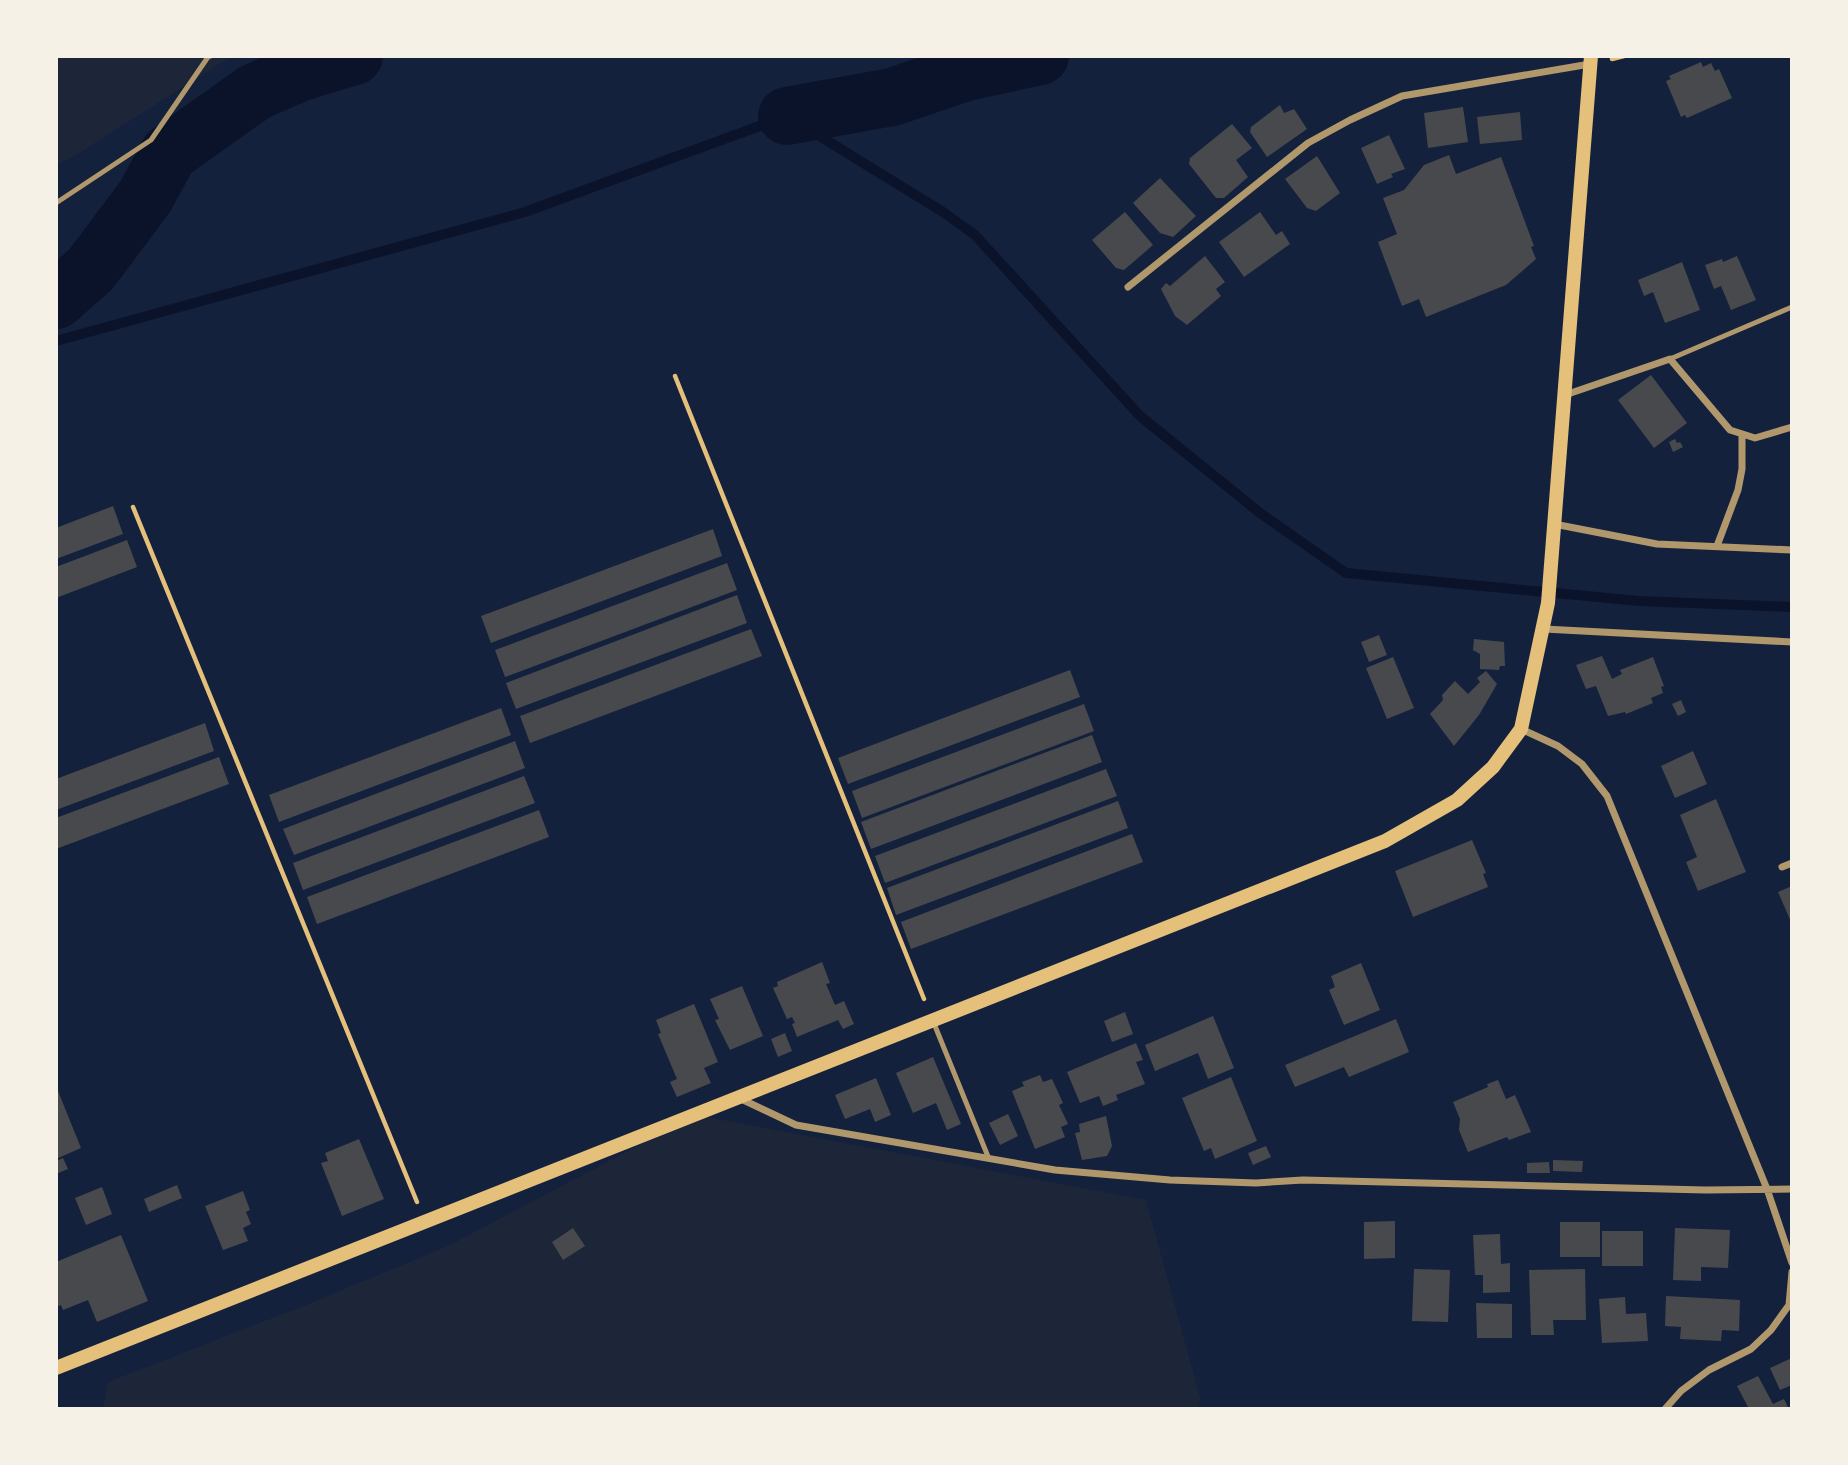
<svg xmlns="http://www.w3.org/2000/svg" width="1848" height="1465" font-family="'Roboto Serif',serif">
<rect width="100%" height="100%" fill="#14213d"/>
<path fill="#1d2539" d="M56,56H232L68,160L56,164Z
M696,1115L1146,1200L1201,1401L1197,1409H103L108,1382L311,1303L448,1246Z"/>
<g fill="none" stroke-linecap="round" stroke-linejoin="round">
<path stroke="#0b132b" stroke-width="10" d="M56,341L525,212L787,116L943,212L975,235L1140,416L1260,513L1346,573L1639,601L1792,607"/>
<path stroke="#0b132b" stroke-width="58" d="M787,116L892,97L966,72L1040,56
M56,300L91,269L145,197L169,153L255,92L301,72L354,56"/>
</g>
<path fill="#48494c" d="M1701,62L1703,67L1711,63L1715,71L1719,69L1732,98L1687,118L1685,115L1681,117L1666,81L1671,79L1669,76Z
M1280,105L1284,113L1294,109L1307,129L1267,157L1250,132L1251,127Z
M1463,107L1468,142L1428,148L1424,113Z
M1520,112L1522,140L1480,144L1477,117Z
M1232,124L1252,148L1236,160L1248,177L1224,198H1216L1189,164L1190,158Z
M1389,135L1405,169L1391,174L1393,177L1377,184L1361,148Z
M1449,155L1456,174L1501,157L1534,246L1531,247L1536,259L1506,285L1426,317L1419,299L1402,306L1378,242L1397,234L1383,198L1404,190L1424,165Z
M1317,156L1340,193L1316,211L1307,208L1285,179Z
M1160,178L1196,216L1173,237L1160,233L1133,203Z
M1125,212L1153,245L1124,270L1116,268L1092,240Z
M1260,212L1276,235L1282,231L1290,244L1244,277L1219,242Z
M1205,256L1225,282L1216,289L1221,296L1187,325L1175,316L1161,289L1166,283L1170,286Z
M1737,256L1756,300L1731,310L1721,286L1714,289L1705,265L1722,259L1723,262Z
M1682,262L1700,310L1665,323L1653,292L1644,296L1638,280Z
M1651,375L1687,423L1654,448L1618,400Z
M1675,439L1677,443L1680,442L1683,447L1673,452L1669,442Z
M113,506L123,534L56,559V528Z
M713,529L722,556L491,643L481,616Z
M127,540L137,567L56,598V567Z
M727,563L737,590L505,677L495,650Z
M737,595L747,623L516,709L506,683Z
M751,629L762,656L530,743L520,716Z
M1379,635L1387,655L1369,662L1361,642Z
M1474,639L1504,642L1505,666H1500L1499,670L1480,669V654L1473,650Z
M1602,656L1612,679L1622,674L1620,670L1653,657L1664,686L1661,687L1663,693L1651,698L1653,703L1626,714L1625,712L1608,716L1596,686L1586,689L1576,665Z
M1393,657L1414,708L1387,719L1366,668Z
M1070,670L1080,697L848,784L838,758Z
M1486,671L1497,684L1479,715L1454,746L1430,714L1443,700L1442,695L1455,681L1468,694L1480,682L1477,678Z
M1681,700L1686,712L1678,716L1672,704Z
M1084,704L1094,731L862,818L852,791Z
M501,708L511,735L279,822L269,795Z
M205,723L214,751L56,810V779Z
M1092,735L1102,762L871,849L861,822Z
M515,741L525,768L294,855L283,829Z
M1693,751L1707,784L1675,798L1661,766Z
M219,757L229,784L56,849V818Z
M1106,769L1117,796L885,883L875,856Z
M524,776L535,803L303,890L293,863Z
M1716,799L1746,872L1698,891L1686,862L1697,857L1680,815Z
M1118,801L1128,828L896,915L887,888Z
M539,810L549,837L317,924L307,897Z
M1132,834L1143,862L911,949L901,922Z
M1472,840L1486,873L1483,874L1488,887L1413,917L1395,871Z
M1792,886V924L1778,892Z
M822,962L830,983L826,984L835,1005L844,1001L854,1024L843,1029L838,1020L797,1037L792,1024L795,1023L792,1017L787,1019L773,988L778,986L777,982Z
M1361,963L1380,1010L1344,1025L1329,990L1335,987L1331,976Z
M742,986L763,1036L730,1050L715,1020L719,1019L710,999Z
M694,1004L718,1062L704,1068L711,1083L677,1097L670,1082L677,1079L658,1034L661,1033L656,1020Z
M1125,1012L1133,1034L1112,1042L1104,1021Z
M1213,1016L1234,1068L1208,1079L1198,1053L1155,1071L1145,1045Z
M1396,1019L1409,1052L1349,1077L1344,1067L1295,1087L1285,1065Z
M785,1033L792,1051L778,1057L771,1039Z
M1136,1043L1143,1060L1136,1062L1145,1084L1116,1095L1118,1100L1103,1106L1099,1096L1080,1103L1067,1072Z
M933,1057L961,1124L947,1130L936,1103L913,1113L896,1073Z
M1040,1075L1043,1082L1052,1079L1063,1103L1059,1105L1068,1124L1061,1127L1065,1137L1035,1149L1012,1091L1024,1086L1022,1082Z
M1231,1077L1257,1141L1215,1159L1211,1148L1204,1151L1182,1098Z
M876,1078L891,1115L875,1122L870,1109L845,1119L835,1095Z
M1498,1080L1506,1099L1515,1095L1531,1132L1509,1140L1507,1137L1468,1152L1459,1130L1460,1119L1453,1102L1488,1087L1487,1084Z
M56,1086L81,1148L56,1159Z
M1008,1114L1018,1136L1000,1145L989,1123Z
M1106,1116L1112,1146L1107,1156L1082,1160L1075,1133L1080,1132L1079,1124Z
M359,1139L384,1199L342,1216L321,1163L328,1161L325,1153Z
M1266,1146L1271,1157L1253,1165L1248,1153Z
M63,1158L68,1169L56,1174V1161Z
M1553,1160L1583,1161L1582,1172L1553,1171Z
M1549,1162L1550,1173H1527V1163Z
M177,1185L182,1198L149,1212L144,1199Z
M102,1187L112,1214L86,1225L75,1198Z
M243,1191L250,1210L246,1212L251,1224L243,1228L248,1241L223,1250L205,1206Z
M1395,1221V1258L1364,1259V1222Z
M1560,1222H1600V1257H1560Z
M573,1228L585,1246L563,1260L552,1242Z
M1675,1228L1730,1230L1728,1268L1701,1267V1281L1673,1280Z
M1602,1231H1643V1266H1602Z
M1500,1234L1501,1264L1510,1263V1292L1483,1293V1275H1475L1473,1235Z
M121,1235L148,1301L97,1322L88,1300L63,1310L61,1305L56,1307V1262Z
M1414,1269L1450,1270L1448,1322L1412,1321Z
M1585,1269L1586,1320H1553L1554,1335H1531L1529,1270Z
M1666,1296L1740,1300L1739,1331L1722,1330L1721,1341L1680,1339L1681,1327L1665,1326Z
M1625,1297L1626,1314L1646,1313L1648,1341L1602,1343L1599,1299Z
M1476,1303L1512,1304V1338H1477Z
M1792,1358V1385L1780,1390L1770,1368Z
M1758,1376L1773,1404L1784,1399L1789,1409H1745L1748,1407L1737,1386Z"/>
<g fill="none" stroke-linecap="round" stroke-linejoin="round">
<path stroke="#e5c07b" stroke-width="4.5" d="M1612,59L1624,56
M675,376L924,999
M133,507L417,1202"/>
<path stroke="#b1986c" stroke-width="5" d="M56,203L151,140L208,57L211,56
M1670,359L1792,307
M933,1021L989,1159"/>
<path stroke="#b1986c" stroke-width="7" d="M1128,287L1308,143L1350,120L1402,96L1590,64
M1565,395L1670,359L1730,430L1755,438L1792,427
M1554,524L1657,544L1792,550
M1717,546L1738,490L1742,469V434
M1544,629L1792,642
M1521,729L1558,746L1582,764L1607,796L1767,1189L1792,1263
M1782,867L1792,863
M739,1098L796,1125L1055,1170L1170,1180L1256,1183L1303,1180L1705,1190L1792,1189
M1665,1409L1681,1391L1709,1370L1751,1349L1771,1330L1789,1305L1792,1272"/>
<path stroke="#e5c07b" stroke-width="14" d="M56,1368L1385,841L1457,800L1493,767L1521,729L1548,603L1591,56"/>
</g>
<rect width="1848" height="1465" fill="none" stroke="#f6f1e7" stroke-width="116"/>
</svg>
